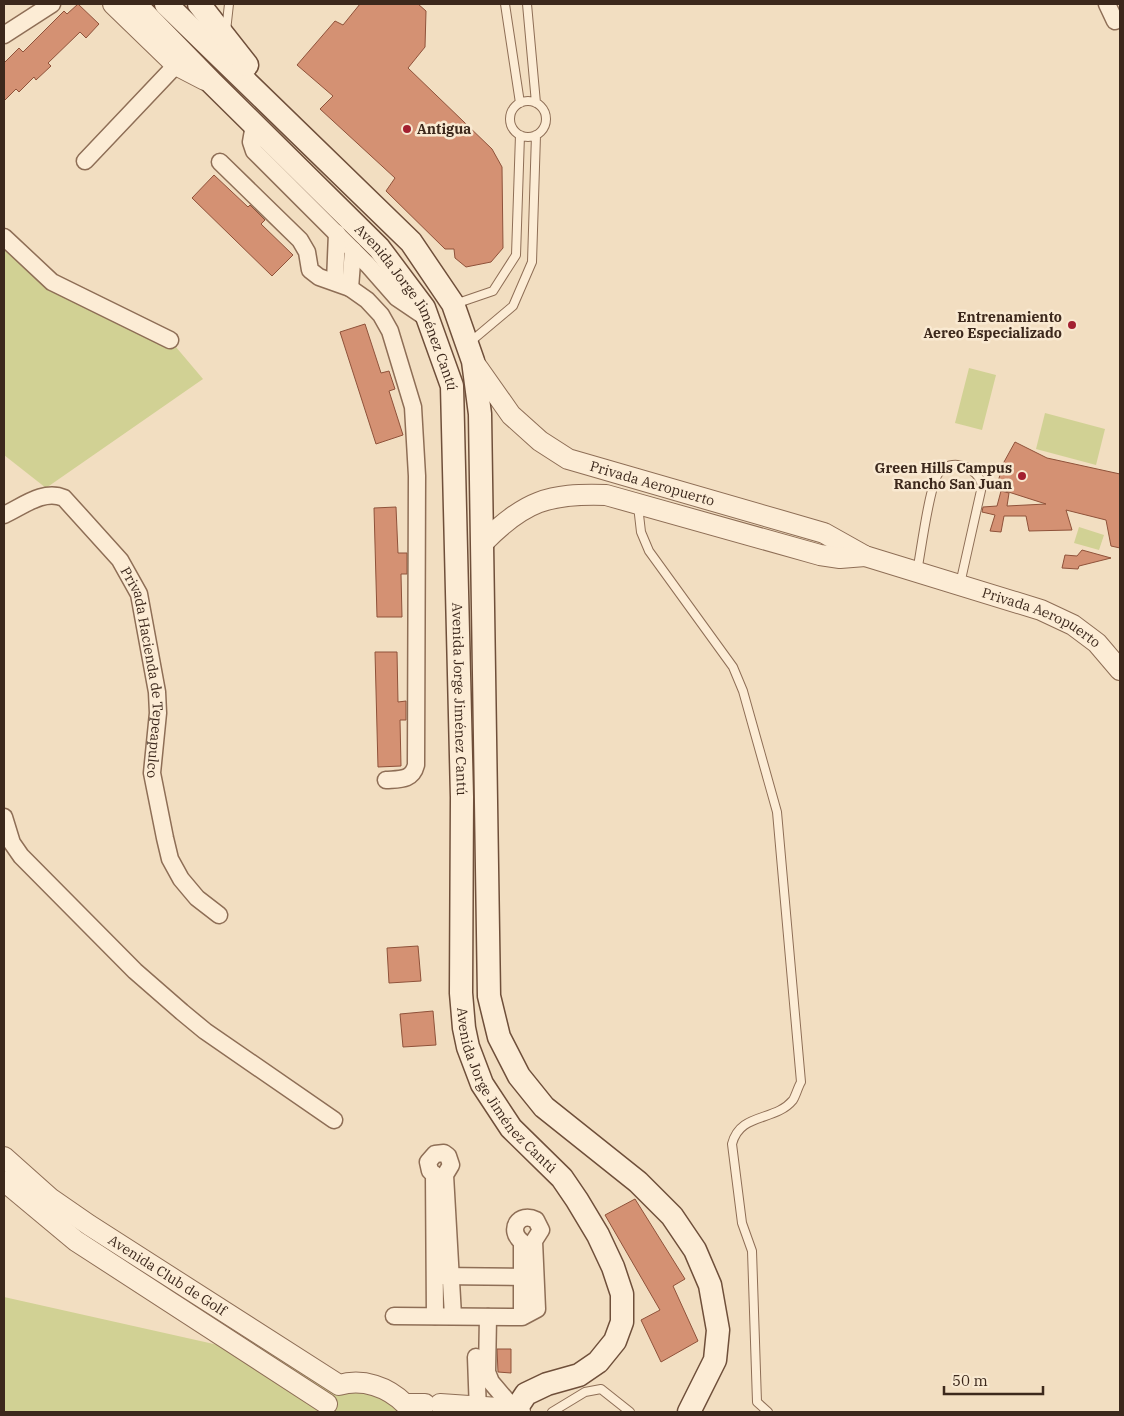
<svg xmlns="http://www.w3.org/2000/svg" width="1124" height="1416" font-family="'IBM Plex Serif',serif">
<rect width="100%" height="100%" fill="#f2dec1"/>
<path fill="#d1d194" d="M4,237L34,265L170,340L203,379L46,488L4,455Z
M969,368L996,375L982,430L955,423Z
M1045,413L1105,429L1096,465L1036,449Z
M1079,527L1104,535L1099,550L1074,543Z
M4,1157L350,1382L409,1412H4V1297L245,1351L4,1181Z"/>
<path fill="#d49173" stroke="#8f523a" d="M78,4L99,24L86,38L80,32L48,63L51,66L36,80L34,77L19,92L16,89L4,101V63L19,48L23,52L64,11L67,14Z
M360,4H418L426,11L425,47L408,68L492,149L502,167L503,248L491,262L466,267L455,258L454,249H445L386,191L395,178L320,109L333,96L297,65L335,21L343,25Z
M214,175L248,207L250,205L265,220L261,224L293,255L272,276L192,198Z
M365,324L381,373L389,371L395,389L389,391L403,435L376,444L340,332Z
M1015,442L1047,458L1120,474V548L1111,546L1106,520L1066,510L1072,530L1029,531L1026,516H1004L1001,532L990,531L995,515L982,512L983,507L997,506L1001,491L1009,493L1007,506L1046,504L996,488L1004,462Z
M396,507L398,553H407V574H401L402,617H377L374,508Z
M1082,550L1111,558L1079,566L1078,569L1062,568L1065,555L1077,556Z
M375,652H397L398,702L406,701V720H400L401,766L378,767Z
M418,946L421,981L389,983L387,948Z
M433,1011L436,1045L403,1047L400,1014Z
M635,1199L685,1279L673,1286L698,1341L661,1362L641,1320L660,1310L605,1215Z
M497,1349H511V1373L498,1372Z"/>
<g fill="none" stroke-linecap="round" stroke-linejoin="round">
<g stroke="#8e6e56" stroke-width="10">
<path id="service" d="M505,4L520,103
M527,4L536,103
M226,31L229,4
M510 119a18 18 0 1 1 36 0a18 18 0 1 1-36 0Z
M455,304L493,291L516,255L520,135
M469,343L513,306L532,262L536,135
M638,506L641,532L649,551L733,667L743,691L777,812L801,1082C798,1087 796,1095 793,1100C775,1122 740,1112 732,1144L742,1223L752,1251L757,1402L768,1412
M917,572C921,551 929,488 938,474C951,455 979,468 982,486L960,584
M552,1412L585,1392L601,1389L630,1412"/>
</g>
<g stroke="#8e6e56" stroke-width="19">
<g id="minor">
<path d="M1107,4L1115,21"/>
<path d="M4,35L52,4"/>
<path d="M254,125L251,142L254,151L368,265L397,298L428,319"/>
<path d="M85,161L176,65"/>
<path d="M220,162L300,240L307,252L310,270L319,277L350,288L367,300L381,315L390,331L413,407L417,476L416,765C412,781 399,779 386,780"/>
<path d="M4,237L52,282L170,340"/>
<path d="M335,282L337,233"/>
<path d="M350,288L353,250"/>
<path id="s1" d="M4,515C23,506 44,489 64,498L120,560L139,594L157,692L158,713L152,773L165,838L170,859L181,879L197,898L219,915"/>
<path d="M4,817L12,843L21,856L135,971L182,1012L205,1031L334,1120"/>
<path d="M440,1276L533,1277"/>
<path d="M394,1316L522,1317L537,1309L534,1241L541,1230L536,1220C519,1211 507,1230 522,1242V1317"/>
<path d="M435,1316L434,1174L430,1171L428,1162L435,1154L444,1153L448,1156L451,1165L445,1175L453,1316"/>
<path d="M488,1317L487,1372L491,1382L514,1409"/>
<path d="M476,1357L478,1412"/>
</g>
</g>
<g stroke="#8e6e56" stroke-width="22">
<g id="tertiary">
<path d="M113,4L176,65L205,80"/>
<path id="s2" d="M473,361L511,415L540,441L568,459L824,533L865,556L1041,610L1073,625L1097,643L1120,670"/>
<path d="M483,543C524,501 549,493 606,495L820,555L840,558L865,556"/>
<path id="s3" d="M4,1157L50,1198L89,1225L339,1385C363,1378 388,1387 405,1404H425"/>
<path d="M4,1181L76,1241L327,1404"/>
<path d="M440,1404L514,1409L520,1412"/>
</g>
</g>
<g stroke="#6f4f3a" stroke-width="25">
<g id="secondary">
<path id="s4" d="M135,4L212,83L379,248L424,308L452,386L462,797L461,993L464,1028L468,1047L482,1084L511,1128L562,1178L577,1200L598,1235L613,1267L622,1294V1322L615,1341L598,1362L579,1375L547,1384L526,1394L514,1412"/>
<path d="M166,4L411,242L453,304L473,361L480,414L489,996L499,1037L519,1076L544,1107L638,1182L672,1216L695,1250L710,1285L718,1330L715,1360L689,1412"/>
<path d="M199,4L247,65"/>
</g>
</g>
<use href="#service" stroke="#fcecd5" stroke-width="8"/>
<use href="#minor" stroke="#fcecd5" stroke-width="16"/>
<use href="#tertiary" stroke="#fcecd5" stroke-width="20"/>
<use href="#secondary" stroke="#fcecd5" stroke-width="22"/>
</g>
<g fill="#a32030" stroke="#f9e9d1" stroke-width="2">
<circle cx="407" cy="129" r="5"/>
<circle cx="1072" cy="325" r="5"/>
<circle cx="1022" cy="476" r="5"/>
</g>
<g text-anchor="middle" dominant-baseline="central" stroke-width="5" stroke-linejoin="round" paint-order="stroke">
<g font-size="14" font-weight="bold" fill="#3c281c" stroke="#f9e9d1" text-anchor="end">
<text x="417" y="129" text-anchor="start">Antigua</text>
<text x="1062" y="317">Entrenamiento<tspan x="1062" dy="16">Aereo Especializado</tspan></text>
<text x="1012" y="468">Green Hills Campus<tspan x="1012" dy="16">Rancho San Juan</tspan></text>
</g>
<g font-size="14" fill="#3c281c" stroke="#f9e9d1">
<text stroke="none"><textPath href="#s4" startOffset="411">Avenida Jorge Jiménez Cantú</textPath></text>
<text stroke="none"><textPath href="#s2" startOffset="226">Privada Aeropuerto</textPath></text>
<text stroke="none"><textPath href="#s2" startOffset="639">Privada Aeropuerto</textPath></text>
<text stroke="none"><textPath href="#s1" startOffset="265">Privada Hacienda de Tepeapulco</textPath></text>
<text stroke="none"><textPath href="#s4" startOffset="816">Avenida Jorge Jiménez Cantú</textPath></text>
<text stroke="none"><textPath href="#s4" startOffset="1221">Avenida Jorge Jiménez Cantú</textPath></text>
<text stroke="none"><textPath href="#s3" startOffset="202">Avenida Club de Golf</textPath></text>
</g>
</g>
<rect width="1124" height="1416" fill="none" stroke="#3c281c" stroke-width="10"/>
<path d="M944 1386v8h99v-8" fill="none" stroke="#3c281c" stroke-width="2.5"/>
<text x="952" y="1386" font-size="15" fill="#3c281c" stroke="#f9e9d1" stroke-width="4" paint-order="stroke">50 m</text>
</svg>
